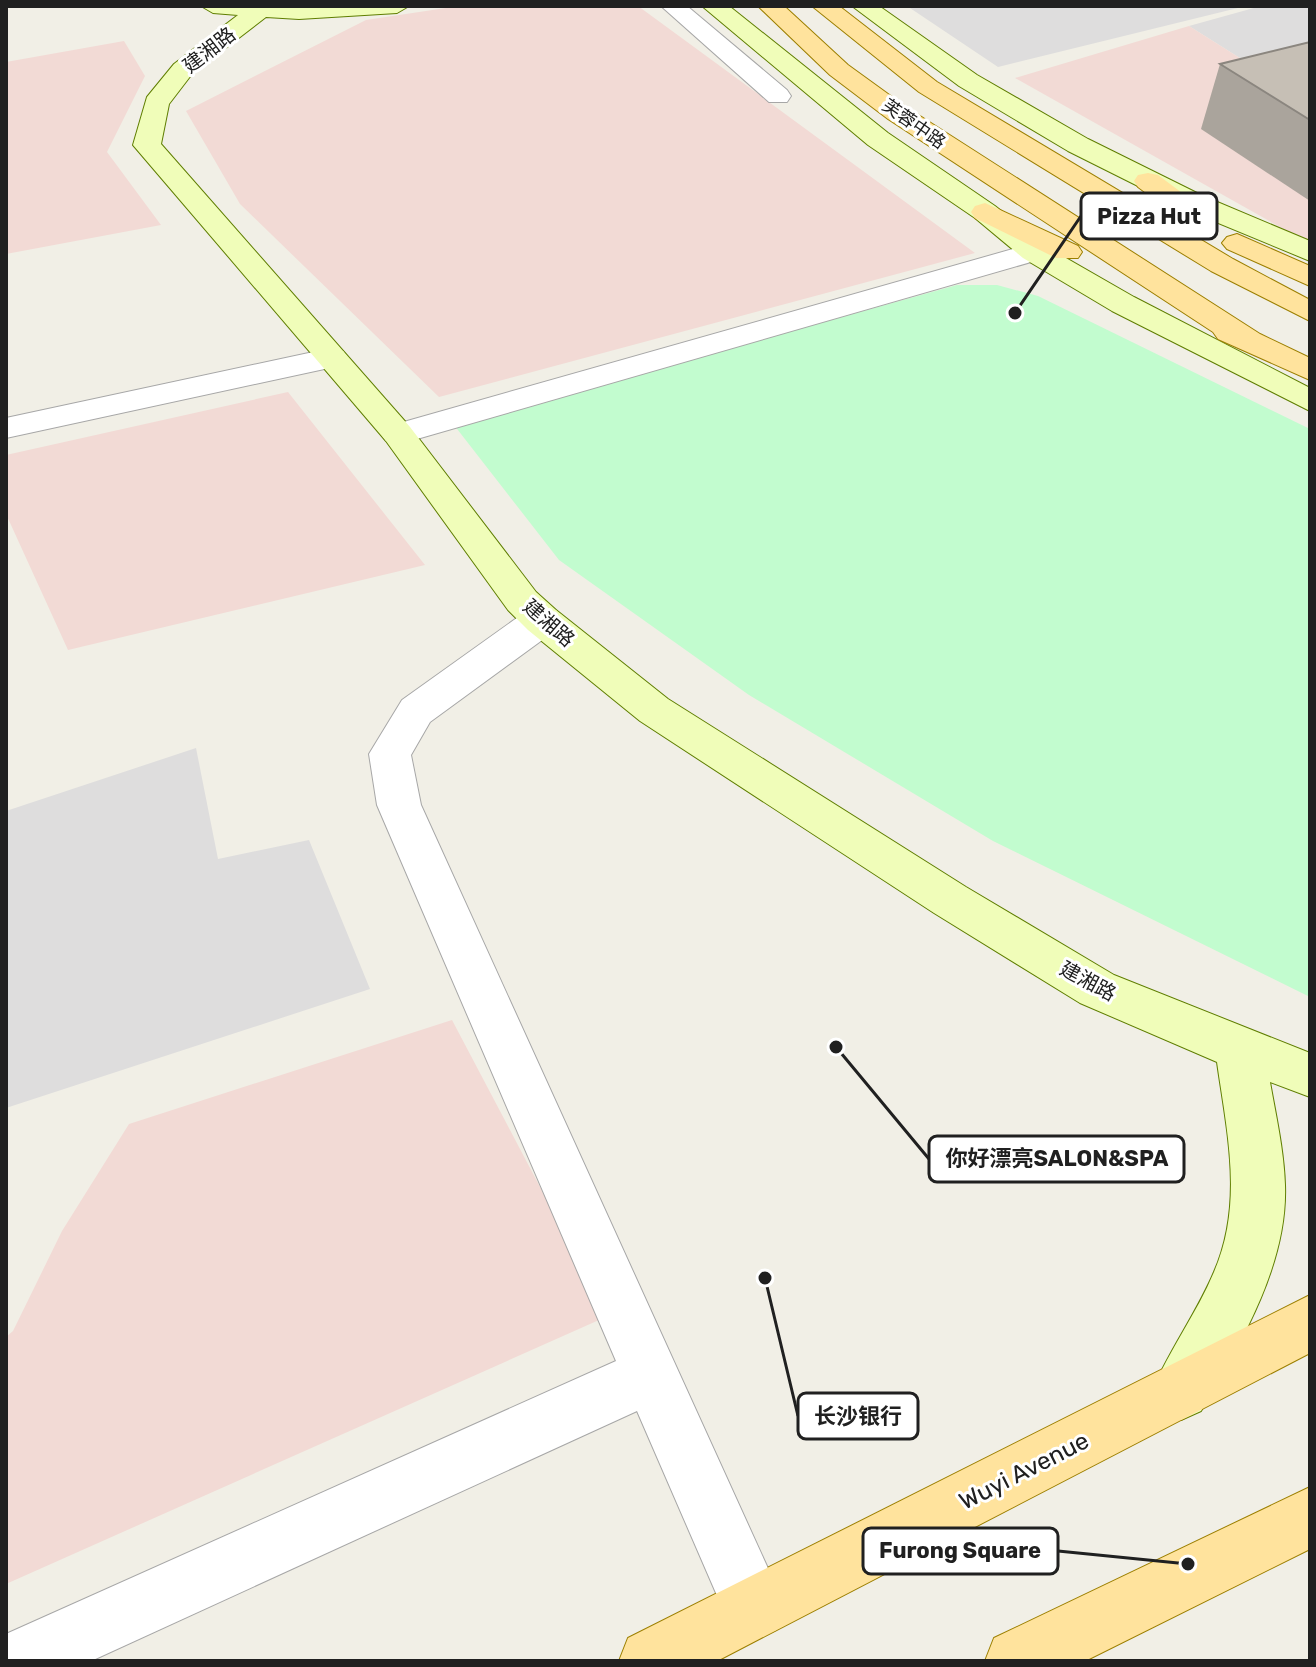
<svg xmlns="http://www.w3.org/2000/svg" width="1316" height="1667" font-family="Rubik,'Noto Sans SC',sans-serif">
<rect width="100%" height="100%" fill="#f1efe6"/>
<path fill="#dedddd" d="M907,6H1246L998,67Z
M1261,6H1310V102L1189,26Z
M196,748L218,859L309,840L370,989L6,1108V811Z"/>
<path fill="#f2dad5" d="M459,6H638L975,253L439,397L240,204L186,111L366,20Z
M1189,26L1310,102V244L1015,78Z
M124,41L145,76L107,152L161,225L6,254V62Z
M288,392L425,565L68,650L6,514V455Z
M452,1020L608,1316L6,1584V1337L13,1331L62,1231L129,1124Z"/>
<path fill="#c2fccf" d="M957,285H997L1038,296L1310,429V997L993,841L749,695L559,560L454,425Z"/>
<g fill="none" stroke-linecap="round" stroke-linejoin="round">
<g stroke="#a7a7a7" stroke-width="2">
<path id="street" d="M661,6H687L787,90L791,96L787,102H769Z
M1034,243L1045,246L1049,252L1045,258L410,441L398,445L386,441L381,434L386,427Z
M332,348L343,351L348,358L343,365L6,438V418Z
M542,607L556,610L561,620L556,630L430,722L411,755L421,805L776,1586L785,1608L776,1630L754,1639L732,1630L637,1411L91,1661H6V1634L616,1361L377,805L369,754L402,700L528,610Z"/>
</g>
<g stroke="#5f7e00" stroke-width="2">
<path id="secondary" d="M201,6H409L397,13L299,19L266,17L192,74L169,104L161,144L410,427L536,592L556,610L668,699L966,887L1114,975L1310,1053V1097L1270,1082C1276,1116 1284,1151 1285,1185C1288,1265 1240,1344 1201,1411L1181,1420L1161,1411L1152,1391C1169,1350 1197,1313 1214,1272C1244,1203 1227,1133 1217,1062L1080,1003L934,913L640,721L528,630L508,610L386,441L133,145L147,97L174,64L238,15L213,13Z
M702,6H729L888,133L995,206L1045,246L1134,297L1310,388V411L1112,311L1023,258L975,218L868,145Z
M852,6H879L977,75L1088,139L1203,196L1310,241V261L1182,208L1068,151L959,86Z"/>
</g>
<g stroke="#9c7f00" stroke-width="2">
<path id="primary" d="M758,6H784L848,65L906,107L1260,334L1310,358V380L1218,339L1213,332L888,119L830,75Z
M812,6H839L937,82L1233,259L1310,300V321L1211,271L919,92Z
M1148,173L1158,175L1213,216L1218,222L1213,228H1193L1138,187L1134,181L1138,175Z
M985,203L1078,246L1082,252L1078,258H1056L975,218L971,212L975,206Z
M1237,234L1310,266V286L1227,249L1222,243L1227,237Z
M1310,1295V1353L717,1661H619L628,1638Z
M1310,1487V1549L1085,1661H985L994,1638Z"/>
</g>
<use href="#street" fill="#fff" fill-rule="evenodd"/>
<use href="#secondary" fill="#f0fdb9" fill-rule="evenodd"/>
<use href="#primary" fill="#ffe39d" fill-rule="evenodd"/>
</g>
<path fill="#aaa49c" d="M1310,42V201L1201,129L1220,64Z"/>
<path fill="#c6bfb5" stroke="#8b867f" stroke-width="2" d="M1310,42V120L1220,64Z"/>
<g text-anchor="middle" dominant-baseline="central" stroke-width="6" stroke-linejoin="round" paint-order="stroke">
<g font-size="18" fill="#202020" stroke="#fff">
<text transform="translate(914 124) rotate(35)">芙蓉中路</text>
</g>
<g font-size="20" fill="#202020" stroke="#fff">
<text transform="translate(209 50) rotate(-38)">建湘路</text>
<text transform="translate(549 623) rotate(41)">建湘路</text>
<text transform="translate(1088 981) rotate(28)">建湘路</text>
</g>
<g font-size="24" fill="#202020" stroke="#fff">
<text transform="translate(1024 1471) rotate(-27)">Wuyi Avenue</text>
</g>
</g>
<path fill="none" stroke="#202020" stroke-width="3" d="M1015 313L1081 216M836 1047L929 1159M765 1278L798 1416M1188 1564L1058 1551"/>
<g fill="#202020" stroke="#fff" stroke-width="3">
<circle cx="1015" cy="313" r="8"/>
<circle cx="836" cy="1047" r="8"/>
<circle cx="765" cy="1278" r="8"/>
<circle cx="1188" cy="1564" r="8"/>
</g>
<g fill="#fff" stroke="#202020" stroke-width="3">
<rect x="1081" y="193" width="136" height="46" rx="8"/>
<rect x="929" y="1136" width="255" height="46" rx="8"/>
<rect x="798" y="1393" width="120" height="46" rx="8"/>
<rect x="863" y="1528" width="195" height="46" rx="8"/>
</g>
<g font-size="22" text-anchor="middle" font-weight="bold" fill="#202020">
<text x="1149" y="224">Pizza Hut</text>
<text x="1057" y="1166">你好漂亮SALON&amp;SPA</text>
<text x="858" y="1424">长沙银行</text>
<text x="960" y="1558">Furong Square</text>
</g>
<rect width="1316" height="1667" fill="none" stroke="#202020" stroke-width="16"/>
</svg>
